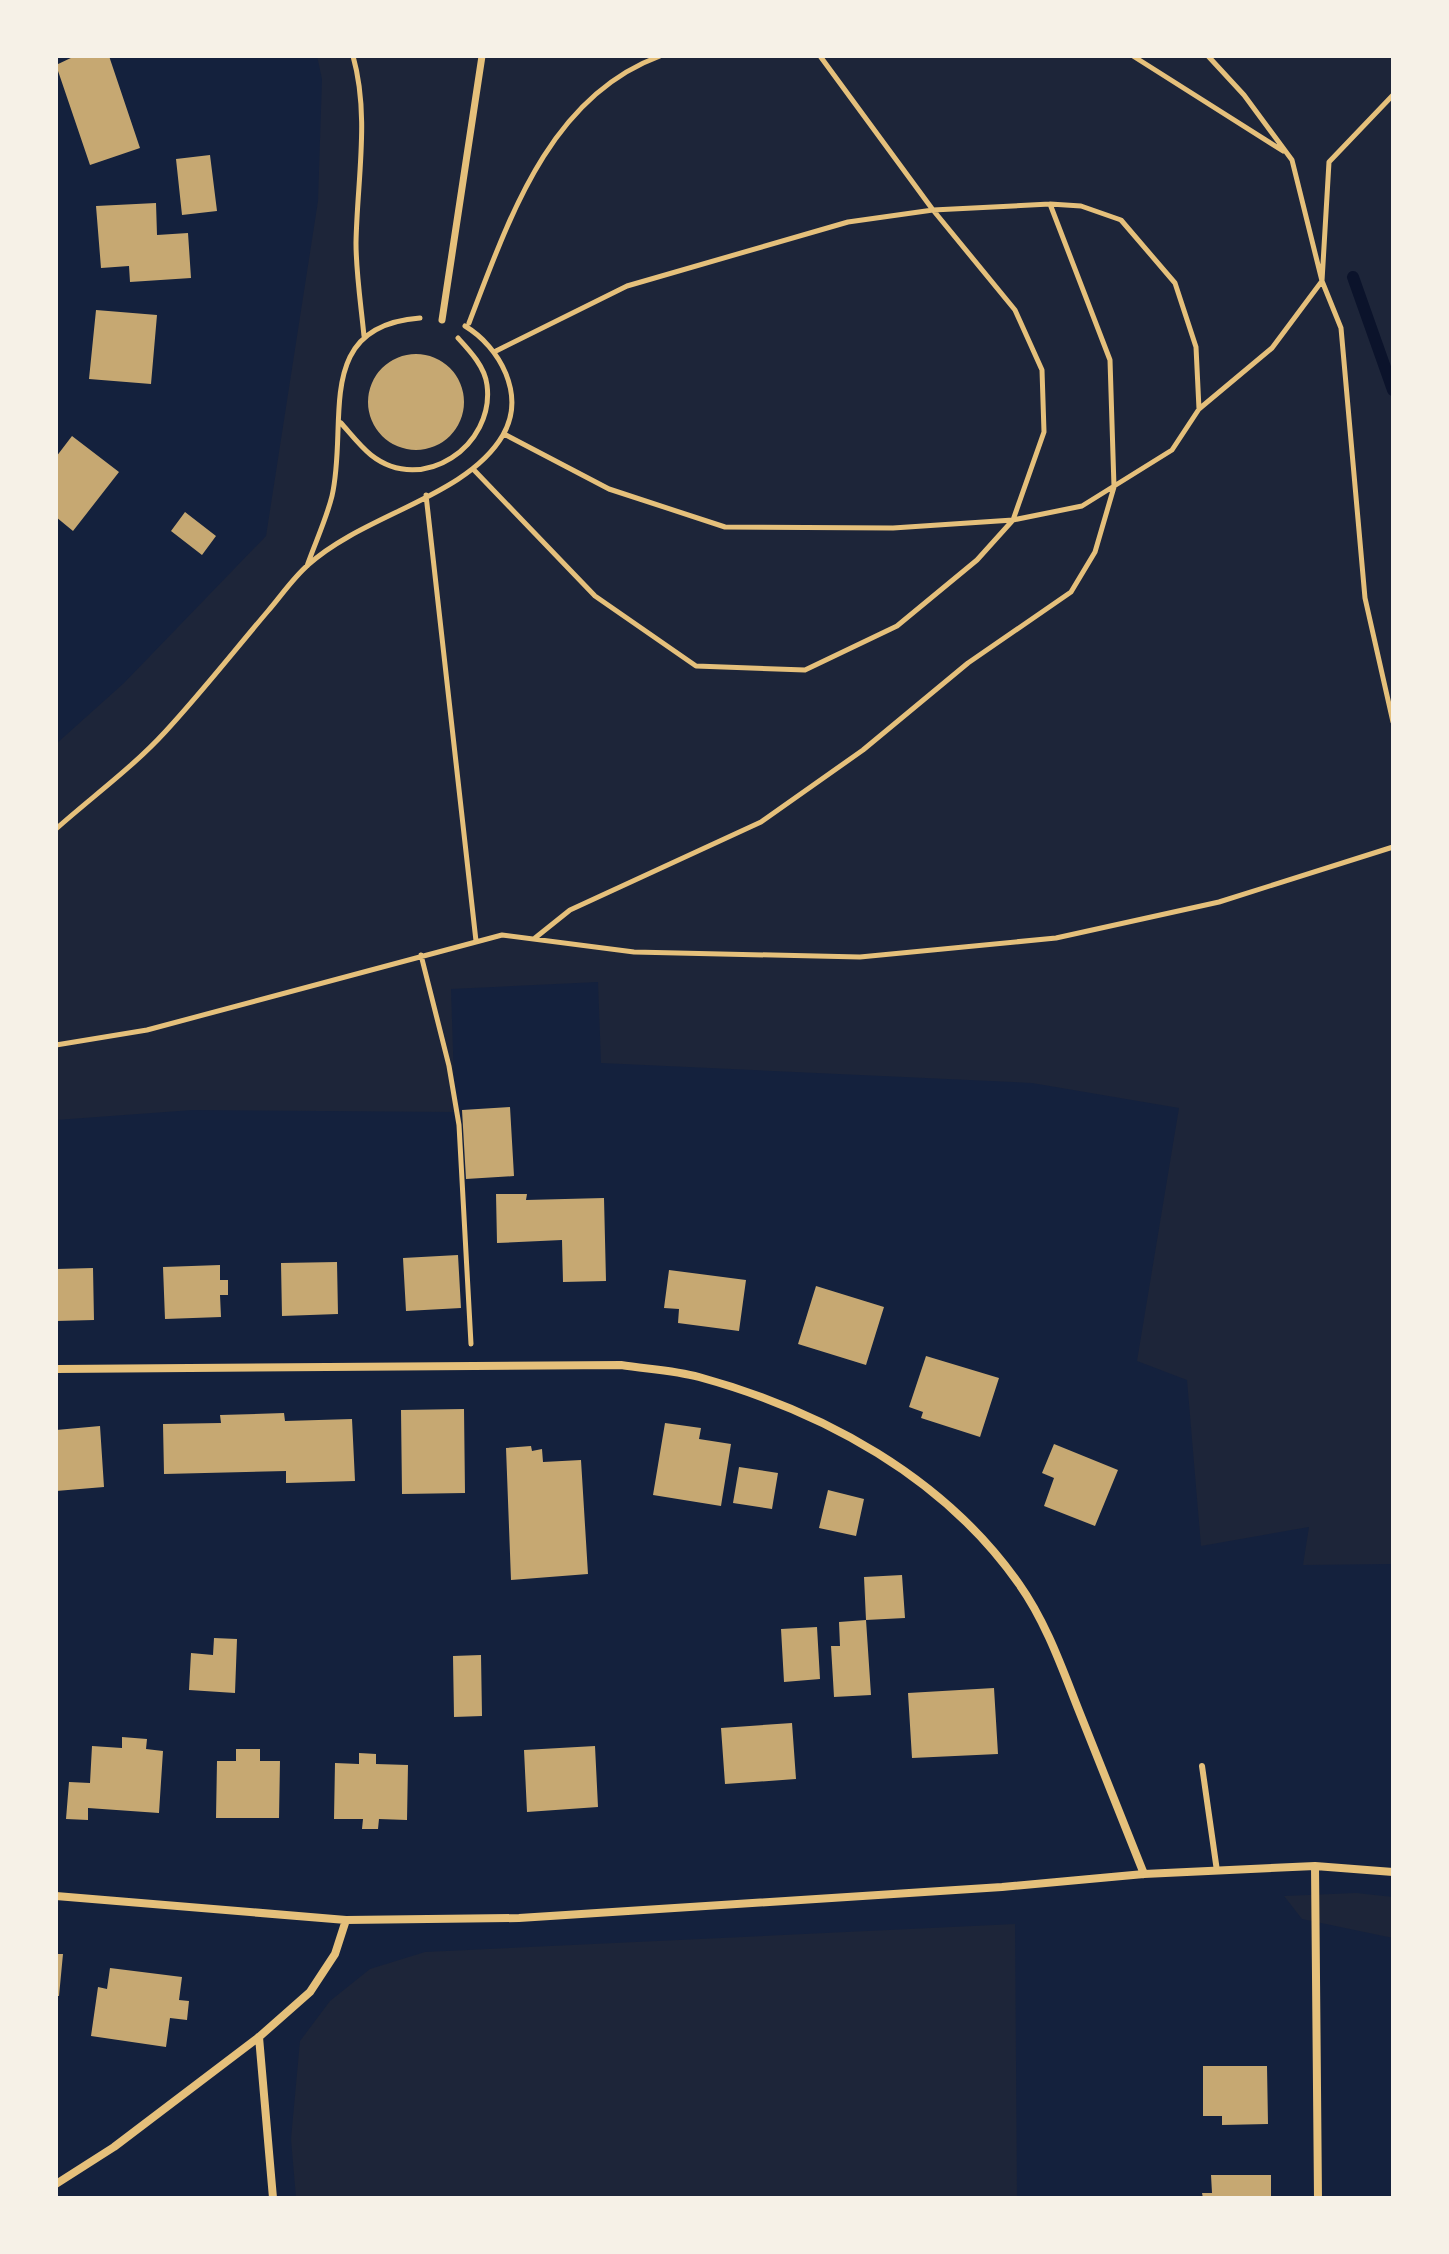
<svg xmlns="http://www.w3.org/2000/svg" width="1449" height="2254" font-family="'IBM Plex Sans',sans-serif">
<rect width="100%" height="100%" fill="#14213d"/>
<path fill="#1d2539" d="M317,56H1393V1564L1303,1565L1309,1527L1201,1546L1187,1380L1137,1361L1179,1108L1032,1083L601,1063L598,982L451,989L455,1112L193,1110L56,1120V744L124,683L266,536L318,201L322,79Z
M1356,1893L1393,1897V1938L1302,1919L1284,1896Z
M1015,1924L1017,2198H296L291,2139L300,2041L330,2001L370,1969L425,1952Z"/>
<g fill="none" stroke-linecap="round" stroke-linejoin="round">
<path stroke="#0b132b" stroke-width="12" d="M1353,277L1393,390"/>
</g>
<path fill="#c6a872" d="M75,56H109L140,148L90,165L56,65Z
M210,155L217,211L182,215L176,159Z
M156,203L157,235L188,233L191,278L130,282L129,266L101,268L96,206Z
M96,310L157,315L151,384L89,379Z
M368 402a48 48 0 1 1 96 0a48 48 0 1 1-96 0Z
M72,436L119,472L73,531L56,517V457Z
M185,512L216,536L202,555L171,531Z
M510,1107L514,1176L466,1179L462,1110Z
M496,1194H527L526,1200L604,1198L606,1281L563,1282L562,1240L497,1243Z
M458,1255L461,1308L406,1311L403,1258Z
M337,1262L338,1314L282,1316L281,1263Z
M220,1265V1280H228V1295H220L221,1317L165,1319L163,1267Z
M93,1268L94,1320L56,1321V1269Z
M669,1270L746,1280L739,1331L678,1323L679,1309L664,1308Z
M816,1286L884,1307L866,1365L798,1344Z
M926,1356L999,1378L980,1437L921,1418L923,1412L909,1407Z
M464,1409L465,1493L402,1494L401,1410Z
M284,1413L285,1421L352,1419L355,1481L286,1483V1471L164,1474L163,1424L221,1423L220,1415Z
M665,1423L701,1428L699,1439L731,1444L721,1506L653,1495Z
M100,1426L104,1487L56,1491V1430Z
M1054,1444L1118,1470L1095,1526L1044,1506L1054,1478L1042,1473Z
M531,1446L532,1451L542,1449L543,1462L581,1460L588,1574L511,1580L506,1448Z
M739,1467L778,1473L772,1509L733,1503Z
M828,1490L864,1499L856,1536L819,1528Z
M902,1575L905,1618L866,1620L864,1577Z
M866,1620L871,1695L834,1697L831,1646H840L839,1622Z
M817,1627L820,1679L784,1682L781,1629Z
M214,1638L237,1639L235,1693L189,1690L191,1653L213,1655Z
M481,1655L482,1716L454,1717L453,1656Z
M994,1688L998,1754L912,1758L908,1693Z
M792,1723L796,1779L725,1784L721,1728Z
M122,1737L147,1739L146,1749L163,1751L159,1813L88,1808V1820L66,1819L69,1782L90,1783L92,1746L122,1748Z
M595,1746L598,1807L527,1812L524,1750Z
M236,1749H260V1761H280L279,1818H216L217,1761H236Z
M359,1753L376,1754V1764L408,1765L407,1820L379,1819L378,1829H362L363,1819H334L335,1763L359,1764Z
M56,1954H63L59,1996H56Z
M110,1968L182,1977L179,2000L189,2001L187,2020L170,2018L166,2047L91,2036L98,1987L107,1989Z
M1203,2066H1267L1268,2124L1222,2125V2116H1203Z
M1211,2175H1271V2198H1203L1202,2193H1212Z"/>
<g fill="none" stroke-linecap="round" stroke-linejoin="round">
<path stroke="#e5c07b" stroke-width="5" d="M353,56C370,116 357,181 356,243C356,273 361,305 364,336
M1133,56L1283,151
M1208,56L1244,95L1292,160L1322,281L1341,328L1365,598L1393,722
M469,323C508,222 548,97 660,56
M496,351L627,286L848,222L933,210L1050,204L1110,360L1114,487L1095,552L1071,592L968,663L863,750L761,822L570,910L535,938
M1199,409L1272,348L1322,281L1329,162L1393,95
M341,423C350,433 360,446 371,455C423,496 495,445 487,385C485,367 470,351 458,338
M504,434L609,489L725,527L893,528L1013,520L1082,506L1172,450L1199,409L1196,347L1175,283L1121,220L1081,206L1050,204
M474,470L595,596L696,666L805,670L897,626L977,560L1013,520L1044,432L1042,370L1015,310L933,210L820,56
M426,495L476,941
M307,566C315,543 326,520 332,496C349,423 312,326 420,318
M56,829C92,797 133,767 165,732C201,693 234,651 268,611C281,596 293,578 308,565C364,514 467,497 503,435C526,395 500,347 465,326
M421,955L449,1066L459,1125L471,1344
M56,1045L147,1030L502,935L634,952L860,957L1056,938L1219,902L1393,847"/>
<path stroke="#e5c07b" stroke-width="6" d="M1202,1766L1217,1871"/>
<path stroke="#e5c07b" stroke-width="7" d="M442,320L482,56"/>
<path stroke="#e5c07b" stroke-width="8" d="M56,1369L621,1365C646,1369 674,1370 699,1377C823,1411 944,1477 1019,1584C1046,1622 1062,1668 1079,1711C1101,1765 1122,1820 1144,1874
M1315,1866L1318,2198
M56,1896L346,1920L519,1918L1002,1887L1144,1874L1315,1866L1393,1872
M259,2037L273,2198
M56,2184L114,2147L259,2037L310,1992L335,1954L346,1920"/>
</g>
<rect width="1449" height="2254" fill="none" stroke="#f6f1e7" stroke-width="116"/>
</svg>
